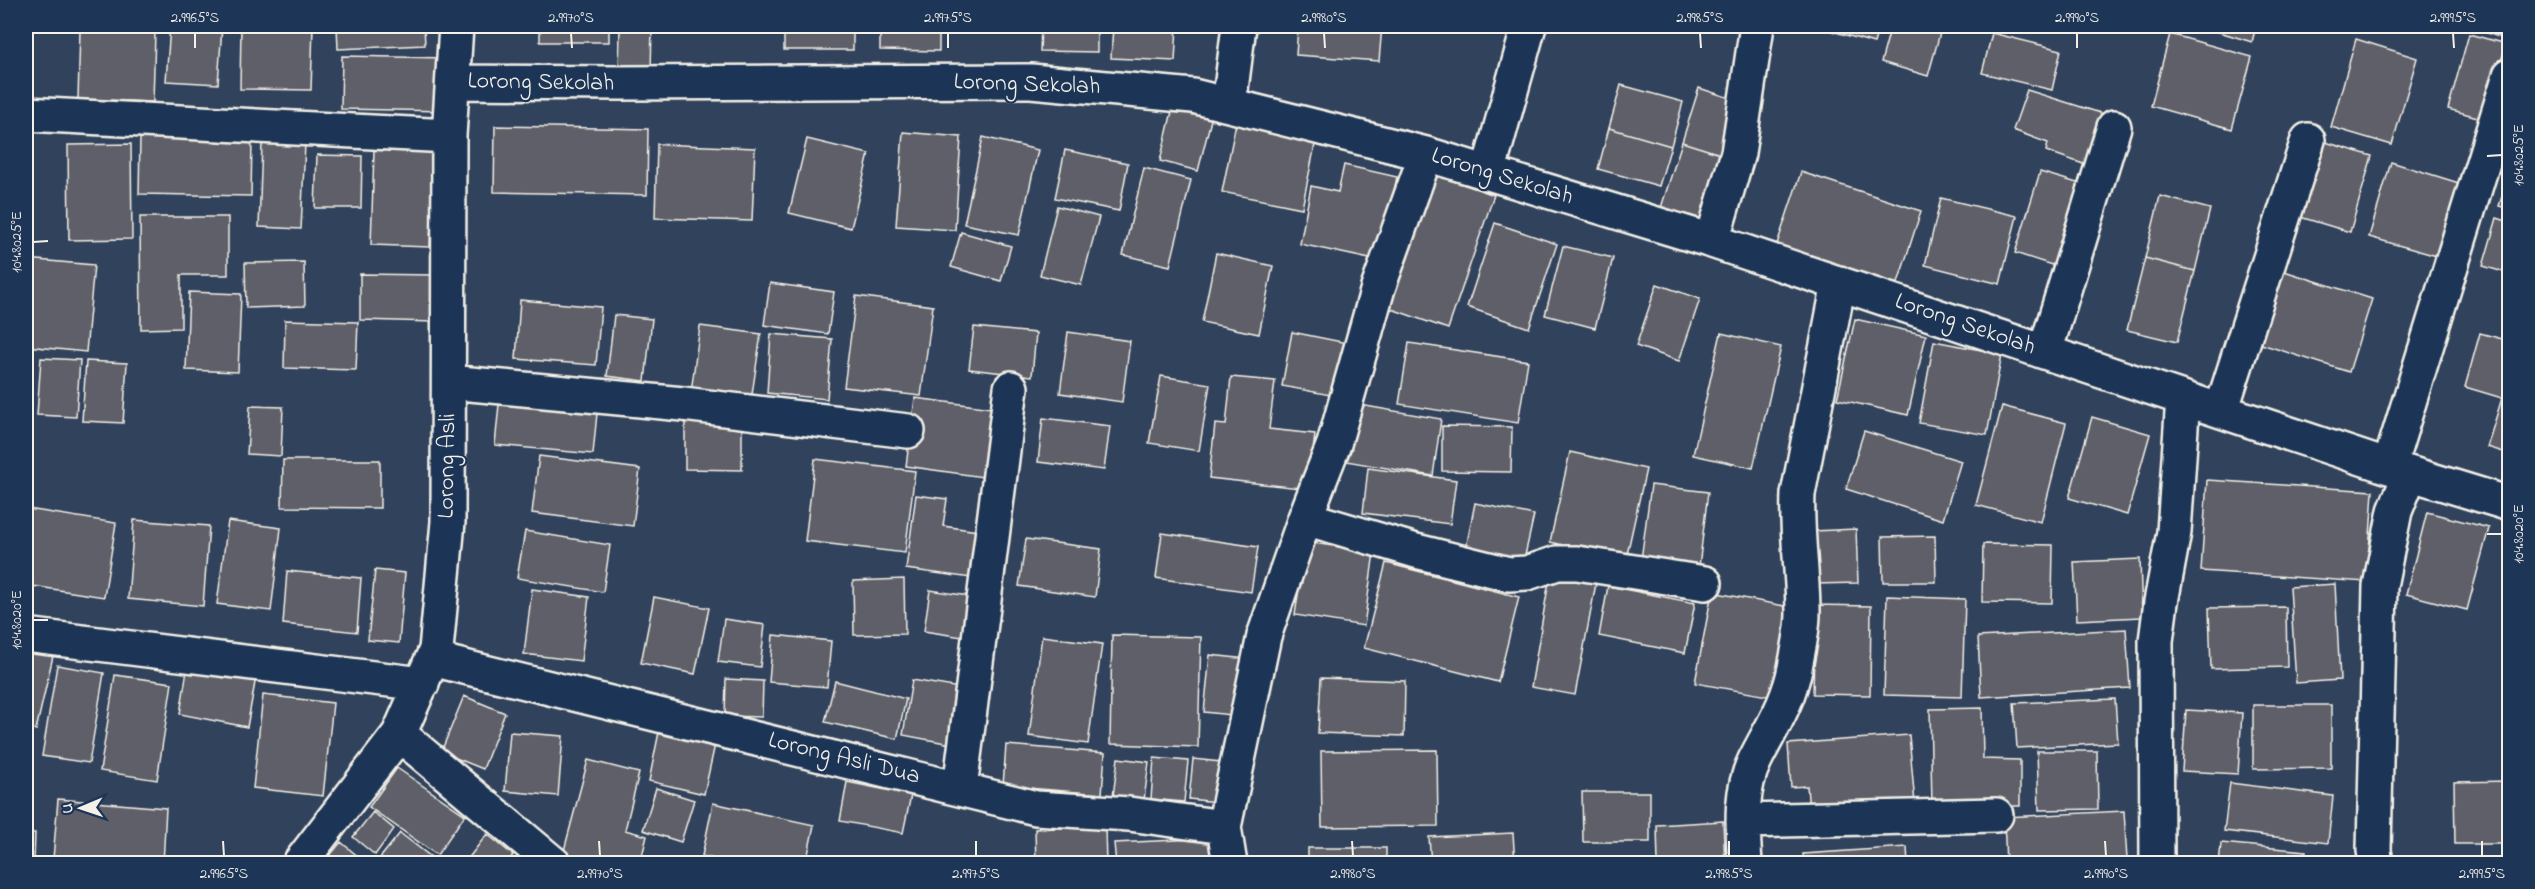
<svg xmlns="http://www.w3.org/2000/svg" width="2535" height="889" font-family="'Indie Flower',sans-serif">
<rect width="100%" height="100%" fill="#31425c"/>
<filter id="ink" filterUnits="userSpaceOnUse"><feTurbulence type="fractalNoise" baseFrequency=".0167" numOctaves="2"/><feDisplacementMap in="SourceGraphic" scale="12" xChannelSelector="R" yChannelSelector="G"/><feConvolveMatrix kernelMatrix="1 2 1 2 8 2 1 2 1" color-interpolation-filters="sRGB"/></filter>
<g filter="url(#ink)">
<path fill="#5f5f69" stroke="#f4f1e8" stroke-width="1.5" d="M170,26H222L218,84L166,81Z
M241,26H313L311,90L240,89Z
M337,26H424L425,45L338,49Z
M540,26H609V42H540Z
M620,26H652L651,73H619Z
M784,26H853V50H784Z
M880,26H939V51L880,50Z
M1041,26H1097V52L1040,51Z
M1113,26H1177L1175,61L1111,58Z
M1298,26H1382L1379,61L1296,55Z
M1826,26H1879L1874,43L1825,29Z
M1891,26H1942L1928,76L1881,62Z
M2200,26H2256L2252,42Z
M2466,26H2509L2505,39Z
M80,30L155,33L153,102L78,99Z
M1992,33L2061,50L2052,90L1982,73Z
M2170,34L2252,57L2232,129L2151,106Z
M2469,34L2506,44L2485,119L2448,109Z
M2356,39L2417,58L2392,145L2331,127Z
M342,56L448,58L447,111L341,109Z
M1621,85L1683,102L1671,146L1609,128Z
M1699,88L1730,98V157L1682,142Z
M2027,90L2107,115L2089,166L2046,151L2048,143L2013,130Z
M1174,103L1213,112L1198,171L1160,161Z
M1236,123L1316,140L1302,208L1222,192Z
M495,126L648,129L647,195L494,192Z
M1609,128L1671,146L1659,186L1598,169Z
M903,132L961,137L955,230L896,226Z
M140,137L252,139L251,196L139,194Z
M983,137L1038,150L1019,235L964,224Z
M807,139L869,154L851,228L789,213Z
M2322,141L2372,156L2350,232L2300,217Z
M1682,142L1730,157L1707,229L1659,214Z
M262,143L305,144L301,229L259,227Z
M131,144L132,239L69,240L68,145Z
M657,144L755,148L752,221L655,218Z
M374,150L433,152L430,247L371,245Z
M1065,150L1128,163L1119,211L1055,198Z
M317,155L362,156L361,208H315Z
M2391,162L2459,183L2437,256L2369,237Z
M1344,165L1397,177L1379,261L1300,244L1311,186L1338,192Z
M1144,168L1191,180L1170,266L1123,255Z
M2510,171V209L2499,206Z
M1801,172L1921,211L1897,286L1776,247Z
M2040,172L2084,185L2058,267L2015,253Z
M1432,173L1494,195L1448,329L1386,307Z
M2160,196L2210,209L2195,271L2145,258Z
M1941,198L2017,216L2000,284L1925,265Z
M1057,206L1099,217L1081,285L1040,275Z
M140,217H228V275H181V328L141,329Z
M2497,218L2510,222V274L2483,266Z
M1495,223L1557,244L1529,328L1467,307Z
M961,232L1011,246L1001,281L951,267Z
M1563,246L1613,258L1595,328L1545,315Z
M1216,253L1273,266L1259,334L1202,322Z
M2145,258L2195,271L2177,342L2127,330Z
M26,259L94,265L86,352L26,346Z
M304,262L305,306L246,308L245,263Z
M2281,270L2372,299L2349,372L2258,343Z
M360,274L434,275V322L360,320Z
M770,283L834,292L828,334L764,325Z
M1657,284L1700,299L1679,361L1636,346Z
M189,292L241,294L238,372L186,370Z
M856,296L933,306L921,396L844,387Z
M520,300L601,307L596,365L516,359Z
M614,315L652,319L645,381L607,376Z
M1855,319L1926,335L1908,415L1837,399Z
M285,320L358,322L356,370L284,368Z
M700,326L761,334L751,401L691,392Z
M974,327L1036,333L1032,376L969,369Z
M1068,332L1130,341L1122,402L1060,393Z
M1292,332L1352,344L1341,397L1282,386Z
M1721,333L1781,347L1753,468L1693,455Z
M2480,333L2510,341V454L2487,447L2502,398L2465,387Z
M771,334L832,339L827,399L767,393Z
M1934,341L2002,354L1987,435L1919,423Z
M1409,343L1528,361L1518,423L1399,404Z
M41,358L80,360L76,417L37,415Z
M86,361L127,363L123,423L82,421Z
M1161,376L1210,384L1199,451L1149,443Z
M1231,377L1275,381L1269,429L1315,434L1309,489L1209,478L1215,424L1226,425Z
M500,394L598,403L593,454L495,445Z
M915,398L999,409L990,478L906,466Z
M1354,404L1441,419L1433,476L1346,461Z
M250,406L283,407L281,456L247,454Z
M2002,406L2066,423L2041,522L1976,505Z
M2092,417L2150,434L2127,515L2069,498Z
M1043,418L1110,426L1104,470L1038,462Z
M685,421H742V470L685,469Z
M1442,426L1512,427L1511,472L1442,471Z
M1864,431L1961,461L1943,520L1846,489Z
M1570,452L1646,469L1626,559L1550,542Z
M539,456L640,469L633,526L532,513Z
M815,459L915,471L905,553L805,541Z
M283,460H380V508L282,507Z
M1368,468L1456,480L1450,524L1363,513Z
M2207,480L2373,491L2367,582L2201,571Z
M1651,485L1708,492L1699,567L1641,560Z
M916,495L947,499L943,526L992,533L986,580L906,569Z
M1475,503L1534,515L1524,560L1466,548Z
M28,509L116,523L104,597L26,585V524Z
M2427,512L2489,528L2467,610L2406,594Z
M134,520L209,526L203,606L128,599Z
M228,521L281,528L271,611L217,604Z
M1856,529L1858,583L1815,584L1813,531Z
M525,531L610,545L603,592L517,578Z
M1162,533L1258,547L1251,592L1156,578Z
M1935,536L1936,582H1883L1882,537Z
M1026,539L1101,549L1095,597L1019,586Z
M1306,542L1374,552L1364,626L1295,615Z
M1983,544L2053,545L2052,603L1982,602Z
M2140,559L2142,617L2077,620L2074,562Z
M1386,563L1519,597L1498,682L1364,648Z
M1551,569L1597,578L1575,695L1531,687Z
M375,570L405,573L399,643L368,640Z
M287,571L361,578L357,632L283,624Z
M904,579L905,634L854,635L853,581Z
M2335,584L2340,680L2296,683L2290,587Z
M1608,586L1695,603L1685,653L1599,636Z
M532,589L589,597L581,661L524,654Z
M930,590L981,598L975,639L924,631Z
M1712,592L1795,608L1778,698L1695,683Z
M1887,596L1965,599L1962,697L1884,695Z
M654,597L709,608L695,674L641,663Z
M1815,605L1871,606L1870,695L1813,694Z
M2286,607L2287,667L2211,669L2209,608Z
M724,619L765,625L760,667L718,662Z
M2126,629L2130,688L1981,697L1978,637Z
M773,635L831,641L827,687L769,682Z
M1112,635L1201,637L1198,747L1110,744Z
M1042,636L1102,644L1088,744L1029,736Z
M26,649L53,656L36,730L26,727Z
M1210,655L1247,659L1241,716L1204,712Z
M188,664L256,677L247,727L180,714Z
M57,665L104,673L89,763L42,756Z
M115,675L172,683L157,780L100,771Z
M1321,678L1405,681L1404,736L1318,733Z
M726,679L763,681L762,717L725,716Z
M912,680L972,690L962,746L903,735Z
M835,681L906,699L897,739L825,722Z
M263,695L333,703L323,796L253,788Z
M464,696L505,713L483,769L441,752Z
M2115,699L2118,743L2017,748L2014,703Z
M2253,705H2331V768L2253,769Z
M1982,708L1983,759L2020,760V806H1932L1930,709Z
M2186,710L2242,713L2238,774L2182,771Z
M660,727L716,740L704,794L649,781Z
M510,732L563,736L558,796L505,791Z
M1909,735L1915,804L1809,812L1807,786L1791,787L1788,744Z
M1006,745L1105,753L1102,794L1003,786Z
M1437,750L1438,826L1322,827L1321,751Z
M2037,751H2097L2098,809L2039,810Z
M1118,758L1149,762L1144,800L1113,796Z
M1154,758L1188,761L1184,802L1151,799Z
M1193,759L1230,763L1226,803L1189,799Z
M588,760L639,773L625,830L647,836L640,864H583L562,858Z
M397,768L465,815L437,855L369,807Z
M2510,781V844H2455L2454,782Z
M847,782L911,795L903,833L840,821Z
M2230,783L2333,796L2328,843L2224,831Z
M656,788L694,800L681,842L643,830Z
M1582,792H1650V842H1583Z
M58,799L166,808L163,864H108L53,859Z
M713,803L814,825L806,864H736L702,856Z
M2124,811L2127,860L2006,864L2004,817Z
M373,812L394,829L375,855L353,837Z
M1723,821L1725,864H1658L1657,825Z
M1105,826L1106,864H1036L1035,829Z
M26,833H35L34,864H26Z
M400,833L431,857L426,864H387L380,858Z
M1513,833L1515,864H1431L1429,837Z
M487,834L513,855L506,864H464Z
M1219,838L1220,864H1116L1114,843Z
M341,842L367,864H323Z
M2221,843L2306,851L2304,864H2219Z
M1907,847L1908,864H1804L1803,854Z
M1308,848H1386V864H1308Z
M2510,862V864H2450V863Z"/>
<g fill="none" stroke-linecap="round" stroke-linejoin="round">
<g stroke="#f4f1e8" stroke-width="38">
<path id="minor" d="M453,82L620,83L1031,81L1193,96L1426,154L1712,241L2389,467L2510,504
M1229,105L1239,26
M26,114L449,136
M1488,173L1529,26
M1712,241L1738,153L1757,26
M2045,352L2114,127
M449,382L683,404L908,431
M2221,411L2308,140
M2389,467L2510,75
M1305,518L1416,551L1509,574L1527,573L1557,563H1577L1705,583
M26,635L422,684
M432,659L1036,808L1129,814L1224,827
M399,734L554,864
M960,788L1011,388
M1743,821L1996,815
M299,864L399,734L436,650L448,522L449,136L456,26
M1230,864L1224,827L1264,636L1305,518L1334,444L1378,288L1426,154
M1745,864C1743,829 1739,792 1755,760C1771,728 1788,704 1795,668C1798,650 1803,631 1803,613C1803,573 1796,534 1798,494L1839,283
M2157,864L2156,641L2161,602L2174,532L2183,398
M2376,864L2374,850L2380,586L2395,511L2410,474"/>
</g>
<use href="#minor" stroke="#1d3557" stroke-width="33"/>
</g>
</g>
<path fill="none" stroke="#f4f1e8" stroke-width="2" d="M195,33V48M571,33L572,48M948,33V48M1324,33L1325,48M1700,33L1701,48M2077,33V48M2453,33L2454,48M2487,156L2502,155M33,242L48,241M2487,534H2502M33,620H48M223,841L224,856M599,841L600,856M976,841V856M1352,841L1353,856M1729,841V856M2105,841L2106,856M2482,841V856"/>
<g text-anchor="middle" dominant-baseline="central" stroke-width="4.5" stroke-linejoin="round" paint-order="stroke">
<g font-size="24" fill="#f4f1e8" stroke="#1d3557">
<text transform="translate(541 83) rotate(1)">Lorong Sekolah</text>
<text transform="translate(1027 85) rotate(2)">Lorong Sekolah</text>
<text transform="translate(1502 177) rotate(17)">Lorong Sekolah</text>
<text transform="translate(1965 325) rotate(19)">Lorong Sekolah</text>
<text transform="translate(448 466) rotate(-89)">Lorong Asli</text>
<text transform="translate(844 759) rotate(14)">Lorong Asli Dua</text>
</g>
</g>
<rect width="2535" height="889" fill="none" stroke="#1d3557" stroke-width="66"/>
<g transform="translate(81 808) rotate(268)" stroke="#1d3557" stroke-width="4.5" paint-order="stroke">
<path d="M0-4.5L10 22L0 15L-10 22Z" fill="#f4f1e8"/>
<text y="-9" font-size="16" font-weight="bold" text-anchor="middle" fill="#f4f1e8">U</text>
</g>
<rect x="33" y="33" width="2469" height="823" fill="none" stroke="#f4f1e8" stroke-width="2"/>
<g font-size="15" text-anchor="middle" fill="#f4f1e8">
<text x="195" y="22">2.9965°S</text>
<text x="571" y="22">2.9970°S</text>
<text x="948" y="22">2.9975°S</text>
<text x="1324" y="22">2.9980°S</text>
<text x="1700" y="22">2.9985°S</text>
<text x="2077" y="22">2.9990°S</text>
<text x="2453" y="22">2.9995°S</text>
<text transform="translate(2518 155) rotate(-90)" y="5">104.8025°E</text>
<text transform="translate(16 242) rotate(-90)" y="5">104.8025°E</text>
<text transform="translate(2518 534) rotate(-90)" y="5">104.8020°E</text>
<text transform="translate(16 620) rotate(-90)" y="5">104.8020°E</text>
<text x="224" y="878">2.9965°S</text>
<text x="600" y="878">2.9970°S</text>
<text x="976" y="878">2.9975°S</text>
<text x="1353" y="878">2.9980°S</text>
<text x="1729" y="878">2.9985°S</text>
<text x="2106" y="878">2.9990°S</text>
<text x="2482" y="878">2.9995°S</text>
</g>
</svg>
